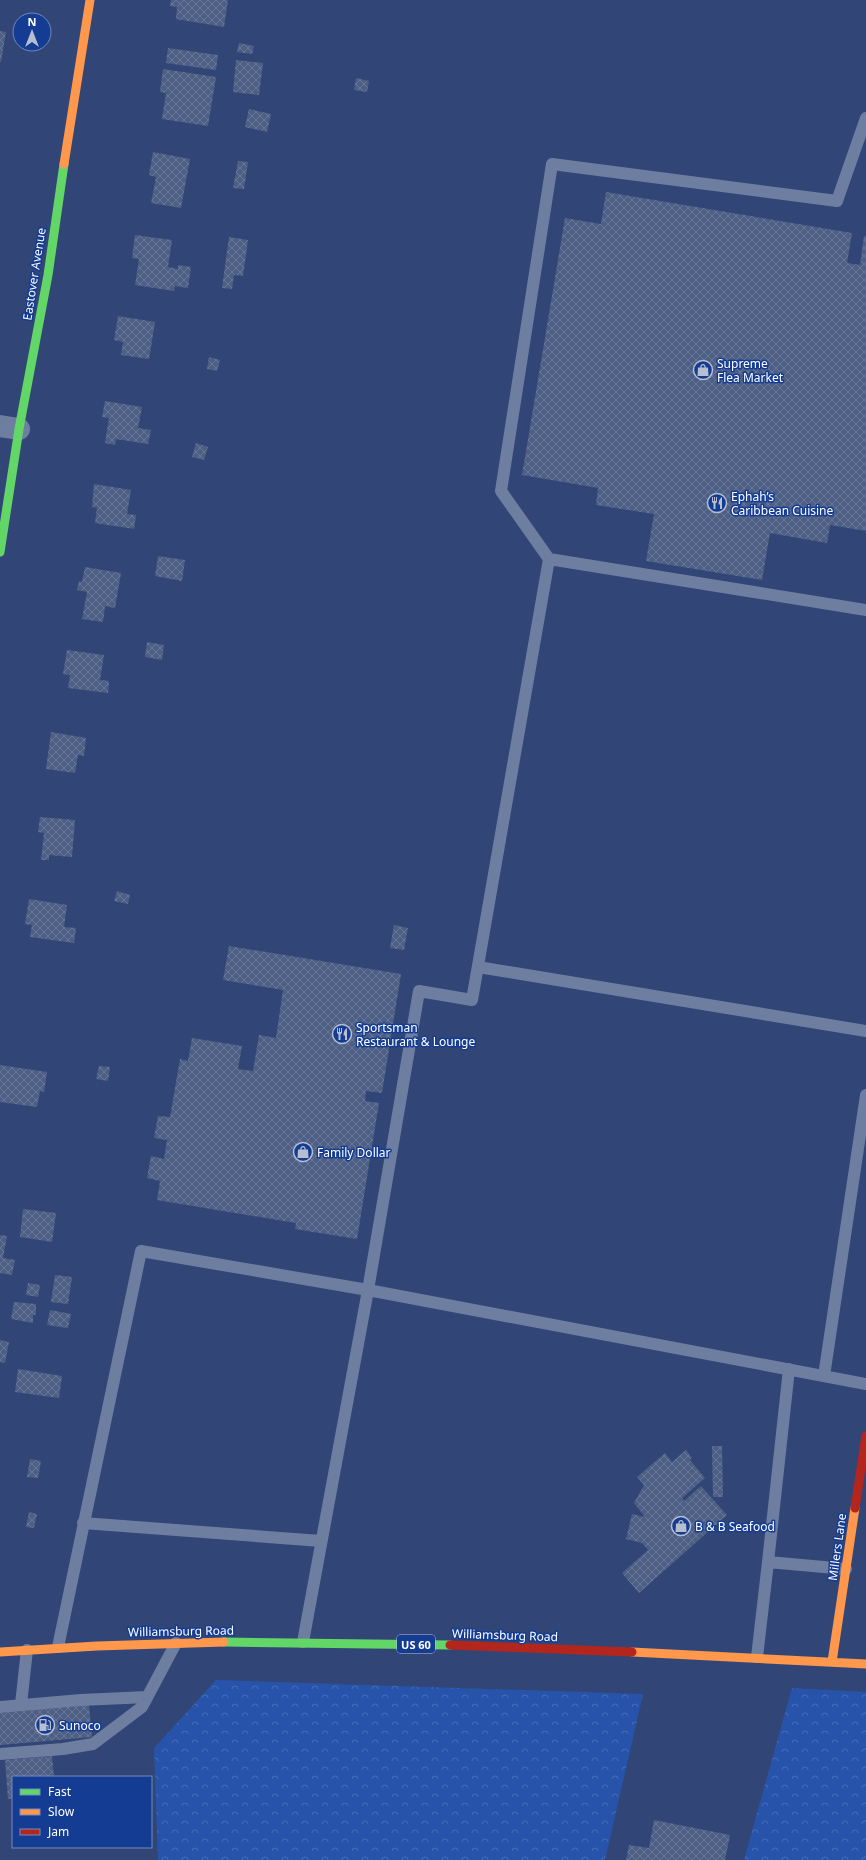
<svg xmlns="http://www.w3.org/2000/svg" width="866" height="1860" font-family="'Noto Sans',sans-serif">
<defs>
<pattern id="forest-crowns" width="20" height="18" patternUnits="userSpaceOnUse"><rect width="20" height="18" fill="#2753aa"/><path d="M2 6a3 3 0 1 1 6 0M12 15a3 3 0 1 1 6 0" fill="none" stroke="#476db7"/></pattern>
<pattern id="building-cross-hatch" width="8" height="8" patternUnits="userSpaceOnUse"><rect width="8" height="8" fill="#4e5f85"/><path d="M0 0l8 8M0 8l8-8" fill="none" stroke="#697797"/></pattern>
</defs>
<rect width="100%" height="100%" fill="#314676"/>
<path fill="url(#forest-crowns)" d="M216,1680L643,1694L605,1860H158L154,1748Z
M792,1688L866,1692V1860H744Z"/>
<path fill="url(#building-cross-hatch)" d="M171,0H228L224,27L176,19L177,7L170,6Z
M0,31L6,32L1,62H0Z
M239,43L254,46L252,54L237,52Z
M168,48L218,55L216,70L166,63Z
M236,60L263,63L259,95L233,92Z
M163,69L216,77L208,126L162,119L166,93L160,92Z
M356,78L369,81L367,92L354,90Z
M249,109L271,114L267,132L245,127Z
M153,152L190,159L181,208L151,203L156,177L149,175Z
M238,161L248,162L244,189L233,188Z
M606,192L852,233L847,263L860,265L864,236H866V531L830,525L827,543L770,533L762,580L646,561L654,514L596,505L598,488L522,475L565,218L601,224Z
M135,235L172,240L168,267L178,269V265L191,267L188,288L175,286L174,291L135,285L139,259L132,258Z
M229,237L248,240L243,276L234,275L232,289L222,288Z
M118,316L155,322L149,359L121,355L123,342L114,340Z
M209,357L220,360L217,371L207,369Z
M105,401L142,407L138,428L151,430L148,444L116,439L115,445L105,443L109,418L102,417Z
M196,443L208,447L204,460L192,457Z
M94,484L131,490L127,514L136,515L134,529L95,523L97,508L92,507Z
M158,556L185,560L182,581L155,576Z
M85,567L121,573L115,608L105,606L103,622L82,619L87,592L77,590L79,581L82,582Z
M147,642L164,645L162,660L145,657Z
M67,650L104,655L100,680L109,681L108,693L68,688L70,675L63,674Z
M51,732L86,738L84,756L78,755L75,773L46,769Z
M40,817L75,820L72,857L49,855V860H41L44,833L38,832Z
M117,891L130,895L128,904L114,901Z
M29,899L67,905L64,927L76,928L74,943L30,937L32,925L25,924Z
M394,925L408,928L404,950L390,948Z
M229,946L401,974L382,1093L366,1091L365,1101L379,1103L357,1239L295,1229L296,1223L157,1200L160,1181L147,1178L151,1156L164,1159L167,1140L154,1138L158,1116L170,1117L180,1059L188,1061L192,1038L242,1046L238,1069L253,1071L259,1035L276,1038L283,990L223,980Z
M0,1065L47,1072L44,1092L40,1091L37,1107L0,1102Z
M99,1066L110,1067L108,1081L96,1079Z
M23,1209L56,1213L52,1242L20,1237Z
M0,1235L7,1236L3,1258L15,1260L12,1275L0,1273Z
M55,1275L72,1277L68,1304L51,1302Z
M28,1283L40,1285L38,1297L26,1295Z
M14,1302L36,1304V1315H33V1323L11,1319Z
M50,1310L71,1314L68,1328L47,1325Z
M0,1340L9,1342L5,1363L0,1362Z
M18,1369L62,1376L59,1398L15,1392Z
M712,1446H722L723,1497H713Z
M686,1450L692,1458L690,1460L705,1478L682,1498L684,1501L701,1486L727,1515L639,1593L622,1573L648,1550L642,1543L626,1539L632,1514L645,1517L634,1503L644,1485L637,1477L665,1453L672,1462Z
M30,1459L41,1461L38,1478L27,1477Z
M29,1512L37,1514L34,1528L26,1527Z
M89,1705L92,1737L0,1745V1713Z
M52,1756L54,1777H13V1799H8L5,1760Z
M654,1820L730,1835L725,1860H626L629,1845L649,1848Z"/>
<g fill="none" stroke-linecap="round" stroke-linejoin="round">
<path stroke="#6e7ea1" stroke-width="12" d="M549,559L501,491L552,164L837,201L866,118
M478,967L866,1031
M824,1376L866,1095
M83,1523L321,1541
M768,1562L789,1369
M303,1642L368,1290L419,991L472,1000L549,559L866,610
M58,1647L141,1251L368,1290L866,1384
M757,1657L768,1562L846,1569
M21,1704L27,1650
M0,1707L81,1700L147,1697
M0,1754L63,1749L93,1744L142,1707L176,1643"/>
<path stroke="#6e7ea1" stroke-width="22" d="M0,426L19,429"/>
<path stroke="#63d668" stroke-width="9" d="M0,552L19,429L48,275L64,164
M224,1642L450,1645"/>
<path stroke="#ff974d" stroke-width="9" d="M64,164L90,0
M0,1652L97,1646L224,1642
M632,1652L866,1664
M832,1662L855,1508"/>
<path stroke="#b3261e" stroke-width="9" d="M855,1508L866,1436
M450,1645L632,1652"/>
</g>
<defs>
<g id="shop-ring" transform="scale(1)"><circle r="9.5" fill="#143c93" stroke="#b7becf" stroke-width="1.5"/><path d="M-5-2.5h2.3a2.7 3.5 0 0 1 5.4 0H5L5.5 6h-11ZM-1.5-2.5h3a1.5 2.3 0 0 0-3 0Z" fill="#b7becf"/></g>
<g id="restaurant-ring" transform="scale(1)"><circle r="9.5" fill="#143c93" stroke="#b7becf" stroke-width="1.5"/><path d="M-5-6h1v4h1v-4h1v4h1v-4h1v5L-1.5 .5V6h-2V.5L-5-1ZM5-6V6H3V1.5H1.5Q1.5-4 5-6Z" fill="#b7becf"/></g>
<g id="fuel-ring" transform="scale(1)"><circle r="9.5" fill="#143c93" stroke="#b7becf" stroke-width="1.5"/><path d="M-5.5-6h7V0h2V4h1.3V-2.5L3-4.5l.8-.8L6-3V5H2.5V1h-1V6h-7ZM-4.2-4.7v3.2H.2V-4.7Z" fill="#b7becf"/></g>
</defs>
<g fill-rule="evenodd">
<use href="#shop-ring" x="703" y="370"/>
<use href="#restaurant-ring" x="717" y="503"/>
<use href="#restaurant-ring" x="342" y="1034"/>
<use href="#shop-ring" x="303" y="1152"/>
<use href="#shop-ring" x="681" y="1526"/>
<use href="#fuel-ring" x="45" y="1725"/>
</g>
<g text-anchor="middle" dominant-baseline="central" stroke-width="3" stroke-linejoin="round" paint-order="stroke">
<rect fill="#143c93" stroke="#b8c4df" stroke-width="1" x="397" y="1635" width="38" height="18" rx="3"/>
<g font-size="11" font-weight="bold" fill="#fff">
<text x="416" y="1644">US 60</text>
</g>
<g font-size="12" fill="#fff" stroke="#143c93">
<text transform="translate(34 274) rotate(-81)">Eastover Avenue</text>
<text transform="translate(837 1547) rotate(-82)">Millers Lane</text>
<text transform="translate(181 1631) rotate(-1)">Williamsburg Road</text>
<text transform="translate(505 1635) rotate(2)">Williamsburg Road</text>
</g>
<g font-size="12" fill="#fff" stroke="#143c93" text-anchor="start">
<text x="717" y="363">Supreme<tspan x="717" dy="14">Flea Market</tspan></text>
<text x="731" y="496">Ephah’s<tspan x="731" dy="14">Caribbean Cuisine</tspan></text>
<text x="356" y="1027">Sportsman<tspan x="356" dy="14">Restaurant &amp; Lounge</tspan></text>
<text x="317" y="1152">Family Dollar</text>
<text x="695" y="1526">B &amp; B Seafood</text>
<text x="59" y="1725">Sunoco</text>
</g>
</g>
<rect x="12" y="1776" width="140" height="72" fill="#143c93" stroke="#728abe"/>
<rect x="20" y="1789" width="20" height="6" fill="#63d668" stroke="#728abe"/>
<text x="48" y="1796" font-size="12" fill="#ffffff">Fast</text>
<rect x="20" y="1809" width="20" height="6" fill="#ff974d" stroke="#728abe"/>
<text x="48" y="1816" font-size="12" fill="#ffffff">Slow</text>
<rect x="20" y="1829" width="20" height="6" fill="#b3261e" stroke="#728abe"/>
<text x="48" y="1836" font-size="12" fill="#ffffff">Jam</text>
<g transform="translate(32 32)"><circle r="19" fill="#143c93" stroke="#728abe"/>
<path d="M0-3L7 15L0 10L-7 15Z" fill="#b7becf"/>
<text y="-6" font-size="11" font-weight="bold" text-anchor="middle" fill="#ffffff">N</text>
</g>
</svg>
